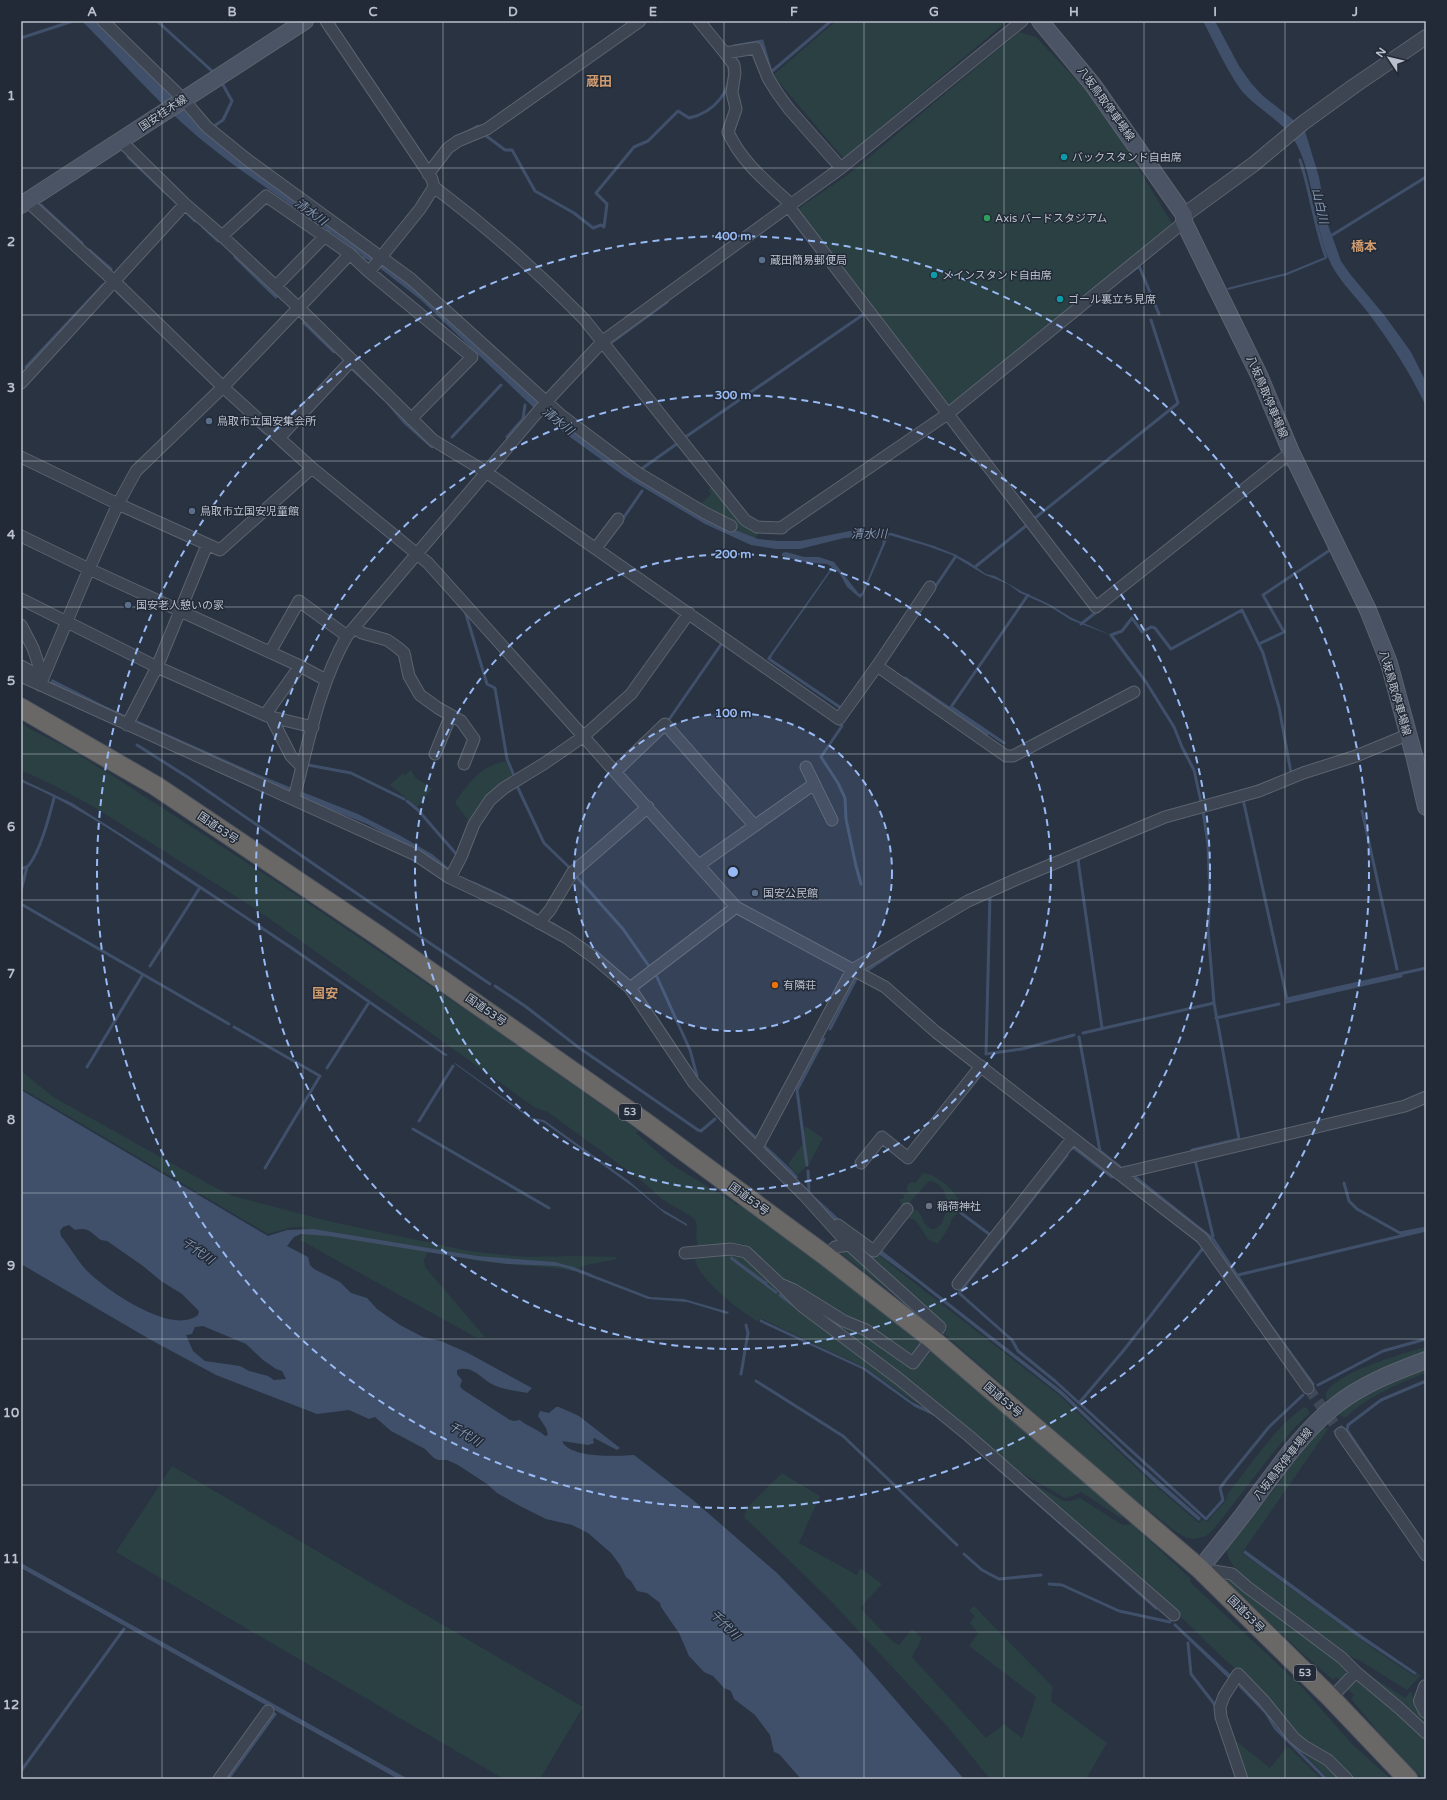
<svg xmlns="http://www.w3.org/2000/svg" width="1447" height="1800" font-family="'Varela Round','Noto Sans JP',sans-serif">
<rect width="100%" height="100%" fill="#293342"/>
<path fill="#2b4043" d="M836,21H1007L844,159L773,75Z
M1019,32L1036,37L1085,89L1119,137L1173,225L952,405L947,404L799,212V208L849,174Z
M713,486L748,528L761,531L755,538L734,529L698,507L711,494L708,490Z
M21,723L30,729L64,746L113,776L280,884L491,1027L639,1131L636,1133L672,1165L735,1203V1205H742L804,1251L923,1343L913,1355L909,1356L799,1291L775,1273L744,1244L699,1247C693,1239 700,1227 694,1218L663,1200L642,1181L548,1112L534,1107L456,1051L257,910L94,807L57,787L21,770Z
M506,761L514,780L472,825L455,803L457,799C471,781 482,765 506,761Z
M411,770L415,777L432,789L417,807L390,785L402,774L405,775Z
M21,1071L55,1098L216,1188L233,1196L332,1222L469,1251L525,1257L575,1256L616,1257L617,1259C605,1262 592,1263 580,1267L578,1272L557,1268L484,1262L428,1252L424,1260L425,1267L485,1337L477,1338L300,1240L305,1227H292L268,1234L21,1088Z
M805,1126L823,1138L809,1164L797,1175L788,1164L805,1141L804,1132Z
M923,1173C935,1173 963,1195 960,1208C959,1213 955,1216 952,1218C951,1225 942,1240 937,1244L928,1239L915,1220L908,1218L907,1213L909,1210H917C922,1215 924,1225 929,1228C943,1237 960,1189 931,1181L927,1183L904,1209L899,1200L904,1198L903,1195L909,1192L906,1190L908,1184L912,1182L915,1183Z
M843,1232L876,1253L1059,1395L1150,1481L1199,1523L1202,1519L1207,1522L1226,1500L1228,1493C1252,1464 1273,1429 1304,1407L1307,1408L1310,1413L1296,1426L1273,1453L1213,1530L1206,1536L1195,1539L1187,1538L1176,1532L1117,1485L944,1334L948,1328L884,1273Z
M840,1251H850L907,1305L841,1253Z
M699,1253L743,1255L938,1413L913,1401L866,1368L760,1318L759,1322C743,1314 697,1278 695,1259Z
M792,1293L887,1347L915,1369L932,1350L1123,1517L1121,1518L1081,1492L1073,1496L1065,1498L1008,1465Z
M1426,1347V1352C1386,1364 1361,1377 1327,1400C1315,1378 1410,1351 1426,1347Z
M1426,1369V1373C1397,1384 1368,1396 1345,1418L1341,1416L1335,1411L1396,1379Z
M1319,1424L1328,1429L1242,1553L1378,1652L1415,1676L1418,1673L1421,1675L1407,1690L1359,1660L1339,1652L1250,1585L1232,1564L1228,1557L1227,1549L1233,1541L1279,1483Z
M172,1466L583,1707L540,1779H504L116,1552Z
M782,1473L820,1496L799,1543L857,1575L860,1568L882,1584L860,1608L892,1641L899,1645L912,1629L922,1638L912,1657L986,1738L1004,1724L1022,1738L1036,1697L969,1646L978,1633L970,1623L975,1616L969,1610L974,1606L1053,1687L1051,1701L1107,1743L1086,1779H990L947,1726L830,1600L744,1517L747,1508Z
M1026,1479L1063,1501H1070L1080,1498L1121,1524L1124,1525L1132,1524L1191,1579L1190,1582L1301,1686L1352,1744L1391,1779H1352L1308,1747L1250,1681L1223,1658L1180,1616Z
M1230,1578L1335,1657L1351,1672L1343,1683L1336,1677L1333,1680L1302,1653L1226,1582Z
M1363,1671L1405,1698L1411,1691L1416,1708L1426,1718V1728Z
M1354,1677L1426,1737V1779H1423L1381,1735L1351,1699L1354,1695L1346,1688Z
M1265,1709L1319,1759L1345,1779H1329L1277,1727Z
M1231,1737L1270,1768L1288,1746L1321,1779H1245Z"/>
<path fill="#40506a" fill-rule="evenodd" d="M82,21H99L173,96L397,270L540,401L716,522L758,539L779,541H800L860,529L877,530V532L892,533L934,546L954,554L969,562L986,574L995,576L1021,591L1049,604L1072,618L1113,636L1071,620L1049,606L1020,593L1008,584L985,575L952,555L927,546L889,535L863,595L860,598L847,587L840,574L833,568L769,660L767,659L832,567L827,564L804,562L782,556V553L786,552L804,557H819L834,562L859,594L862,593L882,545L884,536L844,538L800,549H776L751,545L705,524L624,476L563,432L534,408L421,300L372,262L362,257L363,256C309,215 250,180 198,137C157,102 120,59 82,21Z
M1203,21H1215L1239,66L1251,83L1263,96L1290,117L1305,131L1319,177L1327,222L1341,261L1350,274L1385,316L1411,352L1426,382V406C1410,373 1391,343 1369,314C1357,298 1342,284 1332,266C1313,228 1316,183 1297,145C1284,121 1258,110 1241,90C1226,69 1215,44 1203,21Z
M1325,257L1326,259L1287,275L1228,290L1227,288L1286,273Z
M52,679L105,706L257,774L358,814L399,835L432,854L450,869L448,872L426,856L367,824L301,798L50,683Z
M21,779L72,803L159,858L293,947L448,1055L445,1056C362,999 281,941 197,887C141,851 87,810 26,784L21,781Z
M469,880L475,882C492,890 535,908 546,921L553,922L598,951L629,979L658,1017L703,1086L792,1170L798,1177L795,1180L714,1102L614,969L467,883Z
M455,1063L532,1118L544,1120L629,1181L660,1208L687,1224V1226L664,1213L636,1189L543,1122L532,1120L455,1064Z
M21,1090L268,1236L287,1230L313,1229L477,1256L555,1262L576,1268L574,1270L558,1266L508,1264L477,1260L329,1236L301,1234L294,1237L287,1246L308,1257L310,1265L314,1269L340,1282L351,1293L367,1298L377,1309L400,1325L423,1337L441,1341L468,1353L532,1388L527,1393C517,1391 506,1390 496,1386C482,1381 474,1364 457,1370V1374L462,1380L460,1386L462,1389L510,1420L514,1421L520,1420C528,1427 538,1429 545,1436L548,1435L546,1428L538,1416L540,1411L549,1413L556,1407H559L579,1416L620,1448L617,1450L594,1438L593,1440L594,1443L588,1445L562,1441C570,1459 618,1456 634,1455L693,1500L777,1573L852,1650L964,1779H801L779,1754L774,1752L770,1735L755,1715L734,1699L731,1691L724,1688L713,1676L704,1672L689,1656L679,1633L661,1607L660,1603L647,1593L637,1591L631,1581L626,1577L620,1565L611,1553L588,1533L572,1525L546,1519L520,1506L497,1493L487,1484L458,1465L447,1460H438L434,1458L425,1449L391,1431L375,1417L369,1419L349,1410L317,1414L216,1375L151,1340L21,1264ZM69,1225L75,1230C89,1226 92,1234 101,1240L107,1241L143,1266L161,1281L182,1294L199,1311L198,1315C172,1336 106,1290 87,1271C77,1260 70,1247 61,1236L60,1231L63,1227ZM203,1326L246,1344L263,1360L276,1369L282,1371L286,1379L274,1380L268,1376L249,1371L240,1366L205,1361L193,1351L186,1335L192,1334L195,1327Z
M799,1182L847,1226L880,1249L1062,1391L1128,1454L1201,1518L1199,1521L1159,1487L1061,1395L916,1281L845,1230L797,1183Z
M731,1256L765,1281L768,1282L767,1284L778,1292L776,1294L730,1259Z
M588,1273L650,1297L684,1299L729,1312L727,1314L687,1302L648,1299L588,1276Z
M760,1319L867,1369L912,1402L933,1412L1009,1475L1006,1477L941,1419L915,1407L862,1369L760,1322Z
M1018,1482L1159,1607L1156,1610L1016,1486Z
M1245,1550L1357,1632L1417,1673L1415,1675L1355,1635L1243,1553Z
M21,1563L408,1779H398L21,1568Z
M1175,1623L1231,1675L1228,1678L1173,1625Z
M1239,1683L1266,1712L1276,1727L1328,1779H1324L1274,1729L1265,1714L1239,1687Z"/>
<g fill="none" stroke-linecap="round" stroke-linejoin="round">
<path stroke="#40506a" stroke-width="3" d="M157,21L212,71
M21,38L73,21
M734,46L762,41L771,72L831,21
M211,128L223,120L232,101L222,83
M469,131L478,126
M485,135L505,150H512L535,191L574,213L593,228L601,225L604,227L607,204L596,193L634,147L648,141L678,111L689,118C713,113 735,90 728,64
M128,157L168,195
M1300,160C1311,192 1314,225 1326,257
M41,205L82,243
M186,212L195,221
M203,227L218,241
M1329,237L1426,177
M89,250L111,269
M235,257L276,297
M1126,276L1139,266L1159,314
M117,292L156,329
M1151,320L1178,403
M304,323L334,352
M612,342L667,302
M26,367L103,285
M352,369L384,399
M388,403L405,423L432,447
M247,416L265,433
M687,436L864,314
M452,437L501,385
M507,437L523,419L525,405
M279,445L290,455
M1281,465L1286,464L1292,468
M640,470L678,443
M1035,518L1177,404
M622,520L642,491
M975,567L1027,525
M933,590L956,556
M465,611L487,684L495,688L507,759L515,778
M1081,624L1099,610
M1259,644L1284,632L1263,595L1330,550L1329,548
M770,657L769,659L841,708
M905,678L987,734
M668,721L722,643
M838,723L842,726L821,757L838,783L845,798L846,819L856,866L861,884
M1004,743L951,707L1028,595
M137,745L189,778L318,867L490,984
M308,765L351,773L404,799
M516,784L544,843L572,870
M1243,799L1287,999L1426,968
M407,801L418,810L457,855
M1201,802L1194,770L1182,747L1174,727L1146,682L1111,635L1122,631L1132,618L1142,632L1151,627L1155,628L1171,649L1242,610L1263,653L1279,707L1291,773L1255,787
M1362,811L1397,969
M1081,857L1078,858L1079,867L1102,1028
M21,869C24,868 27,867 29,865C41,849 49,817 54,798
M576,876L623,929L651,969
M21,891L27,867
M990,895L986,1054L1022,1049L1074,1035
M21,904L229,1024
M150,966L199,889
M866,971L909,942
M657,977L690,1050L697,1076
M495,986L525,1006L578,1047L698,1130L701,1131L715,1119
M1287,1002L1401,976
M1216,1018L1279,1004
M234,1027L320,1076L265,1168
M830,1029L856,979
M1083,1033L1214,1003
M1079,1037L1100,1151L1120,1167
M87,1067L142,976
M327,1068L368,1004
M419,1121L453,1066
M413,1129L549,1208
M1071,1149L1073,1147L1112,1177
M1192,1150L1239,1139L1214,1003L1208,929L1210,899L1208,844L1203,812
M1067,1155L959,1293L1012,1340L1018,1351L1055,1381L1206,1519L1223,1500L1220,1488L1226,1480L1269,1427L1303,1395
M1196,1159L1195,1160L1213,1236L1211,1238
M807,1165L797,1090L824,1039
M808,1171L809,1193
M1135,1177L1213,1239L1268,1322L1313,1384
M1344,1183L1349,1201L1357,1209L1400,1233L1426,1228
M961,1213L989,1234
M571,1268L590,1275
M1238,1275L1426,1230
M780,1295L797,1308
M741,1374L748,1333L746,1325
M756,1381L843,1436L957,1545
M1318,1385L1383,1351L1426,1339
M1079,1403L1124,1350L1203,1248
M1385,1487L1347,1430L1348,1425L1381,1400L1426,1381
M964,1554L982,1570L999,1579L1041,1575
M1049,1584L1062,1585L1119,1611L1170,1622
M1188,1643L1191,1674L1215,1705
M21,1771L124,1629
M228,1779L275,1714"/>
<path stroke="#3f4857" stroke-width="11" stroke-dasharray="11 5.5" stroke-linecap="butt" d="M1308,1388L1341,1433"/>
<g stroke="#5b636f" stroke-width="13">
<path id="minor" d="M103,21L183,99L207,127L249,161L411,279L562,416L638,473L705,513L731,526
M326,21L421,162L432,179L434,187L420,209L369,272
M699,21L725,53L756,48L768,78L778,94L789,109L841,168
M725,53L734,65L735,73L732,92L736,109L728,132C742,163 768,183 792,205
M121,141L185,204L222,236L299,308L433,440L486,472L839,719L877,666L1006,756H1013L1134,692
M428,174L448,148L458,141L487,129L640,21
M434,187C487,227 538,272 584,319L745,520L757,527L782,528
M27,201L114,281L223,387L312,468L428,563L736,907L885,987L936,1032L1202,1238L1308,1388
M789,207L1096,607L1291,452
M222,236L266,196L350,254L369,272L472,357L411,419
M276,286L325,236
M21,383L185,204
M279,438L352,360
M21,457L118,504L220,550L312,468
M782,527L949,413L1184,222
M21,536L89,569L300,666L326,680
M596,548L618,519
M21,599L157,667L267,716L313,727
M21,625L33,648L43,678
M354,628L362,633L387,640L397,647L404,653L409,676L420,695L438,708L461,721L474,739L464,764
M270,652L299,601L347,636
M21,666L43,678
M877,666L930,587
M21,676L416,855L450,878L507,905L567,938L596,959L630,988L694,1083L734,1126L804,1195L849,1245L835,1247L826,1256
M40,685L89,569L118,504L136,471L223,387L350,254
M265,715L300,666
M271,717L291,756L302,767
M127,725L157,667L207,545
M435,754L451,715
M806,767L832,820
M616,771L665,724L754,825
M294,798C308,745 319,684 347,636L546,402L603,341L841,168L1022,21
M699,865L814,784
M450,878L461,857L474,824L490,800L504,788L545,763L584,736L631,694L689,613
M539,923L550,910L572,873L648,807
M630,988L736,907
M757,1148L852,970L968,901L1017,879L1165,817L1259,791L1303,773L1356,756L1407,735
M861,1163L882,1137L908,1158L981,1066
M1119,1174L1405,1106L1426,1097
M838,1225L874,1251L907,1209
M685,1253L731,1249L746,1252L780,1284L794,1290L844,1321L866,1330L913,1363L940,1327L849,1245
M780,1284L802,1306L899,1379L969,1436L1174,1615
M958,1284L1072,1139
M1341,1433L1426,1555
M1201,1569L1232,1574L1247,1587L1342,1658L1356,1672L1399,1708L1426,1733
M1331,1698L1356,1672
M219,1779L268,1711
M1242,1779L1221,1717L1220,1707L1224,1696L1238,1674L1264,1701L1294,1738L1304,1746L1328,1760L1347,1779"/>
</g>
<g stroke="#5b636f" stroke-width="16">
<path id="tertiary" d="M1184,215L1254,164L1303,123L1354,86L1426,37
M1426,1687L1421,1701L1426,1711"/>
</g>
<g stroke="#5b636f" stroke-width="18">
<path id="secondary" d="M1040,21L1093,85L1184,215V222L1259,375L1291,452L1368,610L1389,663L1415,759L1426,807
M21,205L305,21
M1200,1569C1217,1547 1235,1526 1251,1504C1277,1469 1302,1432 1336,1405C1363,1384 1394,1372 1426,1360"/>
</g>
<g stroke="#48505c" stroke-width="21">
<path id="trunk" d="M21,708L156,786L379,936L642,1120L826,1256L932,1339L1200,1569L1331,1698L1408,1779"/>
</g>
<use href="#minor" stroke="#3d4552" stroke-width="11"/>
<use href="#tertiary" stroke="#3d4552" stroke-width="14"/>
<use href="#secondary" stroke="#4b5464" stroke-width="16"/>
<use href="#trunk" stroke="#696866" stroke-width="19"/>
</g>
<path fill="none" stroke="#bac1cc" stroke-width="1" stroke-opacity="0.55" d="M162,21V1779M303,21V1779M443,21V1779M583,21V1779M724,21V1779M864,21V1779M1004,21V1779M1144,21V1779M1285,21V1779M21,168H1426M21,315H1426M21,461H1426M21,607H1426M21,754H1426M21,900H1426M21,1046H1426M21,1193H1426M21,1339H1426M21,1485H1426M21,1632H1426"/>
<circle cx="733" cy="872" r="159" fill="#98b9f3" fill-opacity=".12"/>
<g fill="none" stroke="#98b9f3" stroke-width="2" stroke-dasharray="7 5">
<circle cx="733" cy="872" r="159"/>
<circle cx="733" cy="872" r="318"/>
<circle cx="733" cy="872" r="477"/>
<circle cx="733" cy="872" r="636"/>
</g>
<g fill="#0f9aa8" stroke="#222a37" stroke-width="1.5">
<circle cx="1064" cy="157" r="4"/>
<circle cx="934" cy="275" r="4"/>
<circle cx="1060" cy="299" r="4"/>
</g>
<circle fill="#2e9e5b" stroke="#222a37" stroke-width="1.5" cx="987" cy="218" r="4"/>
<g fill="#5c6f8a" stroke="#222a37" stroke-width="1.5">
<circle cx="762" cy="260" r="4"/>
<circle cx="209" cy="421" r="4"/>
<circle cx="192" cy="511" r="4"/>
<circle cx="128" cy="605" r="4"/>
<circle cx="755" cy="893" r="4"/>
</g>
<circle fill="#e8710a" stroke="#222a37" stroke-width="1.5" cx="775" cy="985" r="4"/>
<circle fill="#6b7280" stroke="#222a37" stroke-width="1.5" cx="929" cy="1206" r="4"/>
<g text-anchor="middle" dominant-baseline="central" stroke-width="3" stroke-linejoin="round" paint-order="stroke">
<g fill="#222a37" stroke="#8c949f" stroke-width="1">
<rect x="619" y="1104" width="22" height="16" rx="3"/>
<rect x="1294" y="1665" width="22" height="16" rx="3"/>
</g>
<g font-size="10" font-weight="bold" fill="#bac1cc">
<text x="630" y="1112">53</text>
<text x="1305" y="1673">53</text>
</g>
<g font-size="11" fill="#bac1cc" stroke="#222a37">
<text transform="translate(1106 104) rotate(54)">八坂鳥取停車場線</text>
<text transform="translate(163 113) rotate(-34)">国安桂木線</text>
<text transform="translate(1267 397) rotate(67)">八坂鳥取停車場線</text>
<text transform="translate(1395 693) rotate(74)">八坂鳥取停車場線</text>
<text transform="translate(218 828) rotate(34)">国道53号</text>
<text transform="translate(486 1010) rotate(35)">国道53号</text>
<text transform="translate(749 1199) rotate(36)">国道53号</text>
<text transform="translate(1003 1400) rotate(41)">国道53号</text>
<text transform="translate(1283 1464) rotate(-52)">八坂鳥取停車場線</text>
<text transform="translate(1246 1614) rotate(45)">国道53号</text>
</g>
<g font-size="11" fill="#bac1cc" stroke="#222a37" text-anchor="start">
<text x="1072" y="157">バックスタンド自由席</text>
<text x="995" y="218">Axis バードスタジアム</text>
<text x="770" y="260">蔵田簡易郵便局</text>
<text x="942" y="275">メインスタンド自由席</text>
<text x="1068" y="299">ゴール裏立ち見席</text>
<text x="217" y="421">鳥取市立国安集会所</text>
<text x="200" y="511">鳥取市立国安児童館</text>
<text x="136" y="605">国安老人憩いの家</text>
<text x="763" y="893">国安公民館</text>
<text x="783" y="985">有隣荘</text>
<text x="937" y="1206">稲荷神社</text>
</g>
<g font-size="12" font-style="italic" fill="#8496b1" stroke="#222a37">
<text transform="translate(1320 206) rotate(77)">山白川</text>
<text transform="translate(311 212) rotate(36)">清水川</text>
<text transform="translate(558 421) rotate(39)">清水川</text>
<text x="869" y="534">清水川</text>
<text transform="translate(198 1251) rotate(35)">千代川</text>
<text transform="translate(465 1434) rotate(31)">千代川</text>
<text transform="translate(725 1625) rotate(45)">千代川</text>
</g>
<g font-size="13" font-weight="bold" fill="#d19c70" stroke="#222a37">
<text x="599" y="82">蔵田</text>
<text x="1364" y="247">橋本</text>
<text x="325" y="994">国安</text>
</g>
</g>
<circle cx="733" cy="872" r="6" fill="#98b9f3" stroke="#222a37" stroke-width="2"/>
<g font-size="12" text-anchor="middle" font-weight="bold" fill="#98b9f3" stroke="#222a37" stroke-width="3" stroke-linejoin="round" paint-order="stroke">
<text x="733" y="240">400 m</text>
<text x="733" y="399">300 m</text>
<text x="733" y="558">200 m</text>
<text x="733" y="717">100 m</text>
</g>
<rect width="1447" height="1800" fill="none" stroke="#222a37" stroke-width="44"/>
<g transform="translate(1389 58) rotate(305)" stroke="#222a37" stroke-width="3" paint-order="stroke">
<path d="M0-3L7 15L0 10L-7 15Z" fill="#bac1cc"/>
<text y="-6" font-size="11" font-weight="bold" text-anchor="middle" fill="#bac1cc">N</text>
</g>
<rect x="22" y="22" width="1403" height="1756" fill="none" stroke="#bac1cc" stroke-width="1.5"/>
<g font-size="13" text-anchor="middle" font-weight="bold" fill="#bac1cc">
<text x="92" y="16">A</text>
<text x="232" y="16">B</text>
<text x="373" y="16">C</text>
<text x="513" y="16">D</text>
<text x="653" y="16">E</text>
<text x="794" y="16">F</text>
<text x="934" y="16">G</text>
<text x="1074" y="16">H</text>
<text x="1215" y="16">I</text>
<text x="1355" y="16">J</text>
<text x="11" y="100">1</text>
<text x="11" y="246">2</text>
<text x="11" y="392">3</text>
<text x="11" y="539">4</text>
<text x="11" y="685">5</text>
<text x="11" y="831">6</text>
<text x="11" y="978">7</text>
<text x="11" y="1124">8</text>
<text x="11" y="1270">9</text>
<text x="11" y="1417">10</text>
<text x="11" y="1563">11</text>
<text x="11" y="1709">12</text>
</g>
</svg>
